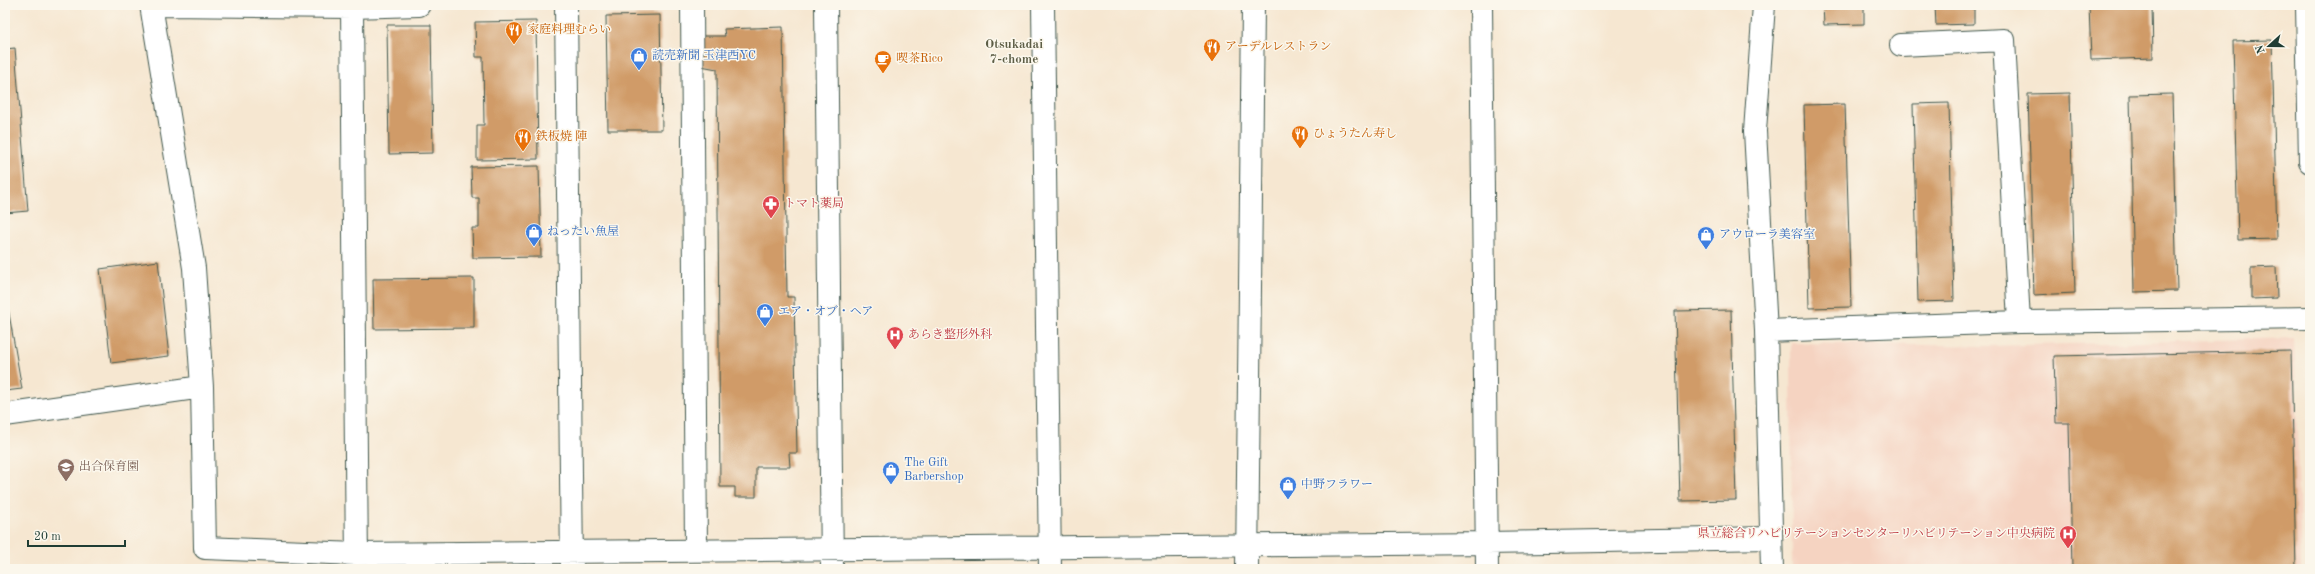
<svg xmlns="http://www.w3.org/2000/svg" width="2315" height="574" font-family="'Old Standard TT','Noto Serif JP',serif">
<rect width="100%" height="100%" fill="#fbf7ec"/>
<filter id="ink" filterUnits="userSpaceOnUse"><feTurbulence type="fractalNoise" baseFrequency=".025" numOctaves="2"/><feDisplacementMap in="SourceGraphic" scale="8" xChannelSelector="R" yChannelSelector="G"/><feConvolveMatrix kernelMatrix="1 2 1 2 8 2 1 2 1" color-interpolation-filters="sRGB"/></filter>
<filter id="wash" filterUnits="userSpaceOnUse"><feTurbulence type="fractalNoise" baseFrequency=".012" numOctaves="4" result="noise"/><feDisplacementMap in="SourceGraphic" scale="16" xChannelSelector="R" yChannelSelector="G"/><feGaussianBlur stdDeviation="0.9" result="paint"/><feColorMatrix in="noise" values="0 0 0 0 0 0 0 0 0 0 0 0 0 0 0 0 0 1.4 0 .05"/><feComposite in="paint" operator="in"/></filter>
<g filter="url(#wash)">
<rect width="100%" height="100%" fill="#f6e7d1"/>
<path fill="#f5d3c1" d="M2294,338L2301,569H1792L1791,343L1988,346Z"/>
<g id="blocks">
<path fill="#d09b68" d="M1823,5H1864V24L1824,25Z
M1935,5H1974V24L1936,25Z
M2089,5H2152L2153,58L2091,60Z
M660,15L662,130H608L606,16Z
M536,21L538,159L477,160V125H484L483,57H476L475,22Z
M387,25H431L433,153L389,154Z
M783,27L787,297H794L797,453H789L790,467H756V497H735V487H720L717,69L701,66L703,36H725L724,29Z
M2272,40L2277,239L2238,240L2233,41Z
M15,48L28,211L5,213V49Z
M2070,93L2075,293L2034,295L2028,94Z
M2172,94L2177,291L2134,292L2130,95Z
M1949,103L1954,301L1918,302L1913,104Z
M1845,104L1851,307L1809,308L1804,105Z
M539,166L541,257L473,258L472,228H479V198H472L471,167Z
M158,261L169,356L111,363L100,269Z
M2276,267L2277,298L2251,299V268Z
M474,278V328L374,329L373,279Z
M7,302L22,389L5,391V303Z
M1731,310L1736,500L1680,501L1675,311Z
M2291,351L2296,569H2072L2069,423H2056L2054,356Z"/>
</g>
</g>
<g filter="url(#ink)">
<use href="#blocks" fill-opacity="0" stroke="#3f564c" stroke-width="1"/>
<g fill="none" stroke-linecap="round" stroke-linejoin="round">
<g stroke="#3f564c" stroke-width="24">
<path id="minor" d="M151,5L194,268L202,387L205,548L357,554L1486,543L1771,538
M164,5L352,7L419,5
M566,5L572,569
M692,5L696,549
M826,5L832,569
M1043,5L1050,569
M1481,5L1487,569
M1764,5L1755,131L1766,331L1772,569
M2307,5L2310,162
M352,7L357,568
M1901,45L2004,40L2019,322
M1766,331L2019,322L2310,318
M5,415L202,387
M1247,569L1253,5"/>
</g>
<use href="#minor" stroke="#fff" stroke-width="22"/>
</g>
</g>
<defs>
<g id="restaurant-pin" transform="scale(0.9)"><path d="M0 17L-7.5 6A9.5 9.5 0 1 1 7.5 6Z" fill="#e8710a" stroke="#fbf7ec"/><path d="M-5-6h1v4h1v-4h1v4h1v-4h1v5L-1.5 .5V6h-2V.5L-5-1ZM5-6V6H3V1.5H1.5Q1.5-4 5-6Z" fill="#fff"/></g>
<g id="shop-pin" transform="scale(0.9)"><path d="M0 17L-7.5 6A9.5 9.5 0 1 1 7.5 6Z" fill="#3f7fe0" stroke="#fbf7ec"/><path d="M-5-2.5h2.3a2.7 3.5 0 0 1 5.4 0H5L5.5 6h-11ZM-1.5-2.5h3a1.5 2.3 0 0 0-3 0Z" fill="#fff"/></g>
<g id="cafe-pin" transform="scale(0.9)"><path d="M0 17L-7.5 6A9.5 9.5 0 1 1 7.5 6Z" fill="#e8710a" stroke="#fbf7ec"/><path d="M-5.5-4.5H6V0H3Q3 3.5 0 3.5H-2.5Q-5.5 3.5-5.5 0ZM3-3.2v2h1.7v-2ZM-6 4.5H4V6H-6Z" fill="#fff"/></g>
<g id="pharmacy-pin" transform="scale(0.9)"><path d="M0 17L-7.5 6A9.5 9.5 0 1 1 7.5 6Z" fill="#e0444e" stroke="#fbf7ec"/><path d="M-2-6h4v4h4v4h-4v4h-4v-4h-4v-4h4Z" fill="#fff"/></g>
<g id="hospital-pin" transform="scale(0.9)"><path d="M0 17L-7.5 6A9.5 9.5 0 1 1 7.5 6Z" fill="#e0444e" stroke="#fbf7ec"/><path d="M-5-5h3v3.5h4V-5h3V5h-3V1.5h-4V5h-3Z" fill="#fff"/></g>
<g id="school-pin" transform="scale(0.9)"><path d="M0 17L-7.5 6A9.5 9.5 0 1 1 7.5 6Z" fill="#8d6e63" stroke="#fbf7ec"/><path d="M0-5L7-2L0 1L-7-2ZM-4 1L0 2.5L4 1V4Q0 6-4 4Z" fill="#fff"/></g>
</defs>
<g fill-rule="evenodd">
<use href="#restaurant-pin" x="514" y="30"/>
<use href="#restaurant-pin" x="1212" y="47"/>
<use href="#shop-pin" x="639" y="56"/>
<use href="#cafe-pin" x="883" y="59"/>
<use href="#restaurant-pin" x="1300" y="134"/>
<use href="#restaurant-pin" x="523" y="137"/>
<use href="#pharmacy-pin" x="771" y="204"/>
<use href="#shop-pin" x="534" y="232"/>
<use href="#shop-pin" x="1706" y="235"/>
<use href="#shop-pin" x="765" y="312"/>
<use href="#hospital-pin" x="895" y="335"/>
<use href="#school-pin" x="66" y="467"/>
<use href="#shop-pin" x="891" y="470"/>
<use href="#shop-pin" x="1288" y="485"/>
<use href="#hospital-pin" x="2068" y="534"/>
</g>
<g text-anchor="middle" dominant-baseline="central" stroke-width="3" stroke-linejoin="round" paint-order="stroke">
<g font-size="12" fill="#c56008" stroke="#fbf7ec" text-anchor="start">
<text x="527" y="30">家庭料理むらい</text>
<text x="1225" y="47">アーデルレストラン</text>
<text x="896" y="59">喫茶Rico</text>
<text x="1313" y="134">ひょうたん寿し</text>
<text x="536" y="137">鉄板焼 陣</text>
</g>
<g font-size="12" fill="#366cbe" stroke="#fbf7ec" text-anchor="start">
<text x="652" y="56">読売新聞 玉津西YC</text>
<text x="547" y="232">ねったい魚屋</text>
<text x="1719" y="235">アウローラ美容室</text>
<text x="778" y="312">エア・オブ・ヘア</text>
<text x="904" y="463">The Gift<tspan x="904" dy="14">Barbershop</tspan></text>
<text x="1301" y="485">中野フラワー</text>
</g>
<g font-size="12" fill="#be3a42" stroke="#fbf7ec" text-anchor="start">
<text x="784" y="204">トマト薬局</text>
<text x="908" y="335">あらき整形外科</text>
<text x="2055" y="534" text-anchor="end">県立総合リハビリテーションセンターリハビリテーション中央病院</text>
</g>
<g font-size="12" fill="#785e54" stroke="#fbf7ec" text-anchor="start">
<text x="79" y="467">出合保育園</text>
</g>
<g font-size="13" font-weight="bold" fill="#5d5e46" stroke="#fbf7ec">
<text x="1014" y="44">Otsukadai<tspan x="1014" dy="15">7-chome</tspan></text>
</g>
</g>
<rect width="2315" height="574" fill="none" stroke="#fbf7ec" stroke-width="20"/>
<g transform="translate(2269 46) rotate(249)" stroke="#fbf7ec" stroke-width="3" paint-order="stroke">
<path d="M0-3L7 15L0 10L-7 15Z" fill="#1f3d34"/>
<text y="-6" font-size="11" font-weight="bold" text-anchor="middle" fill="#1f3d34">N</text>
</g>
<path d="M28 540v6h97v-6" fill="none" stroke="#1f3d34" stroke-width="2"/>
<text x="34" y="540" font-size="12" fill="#1f3d34" stroke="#fbf7ec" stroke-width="3" paint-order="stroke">20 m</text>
</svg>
